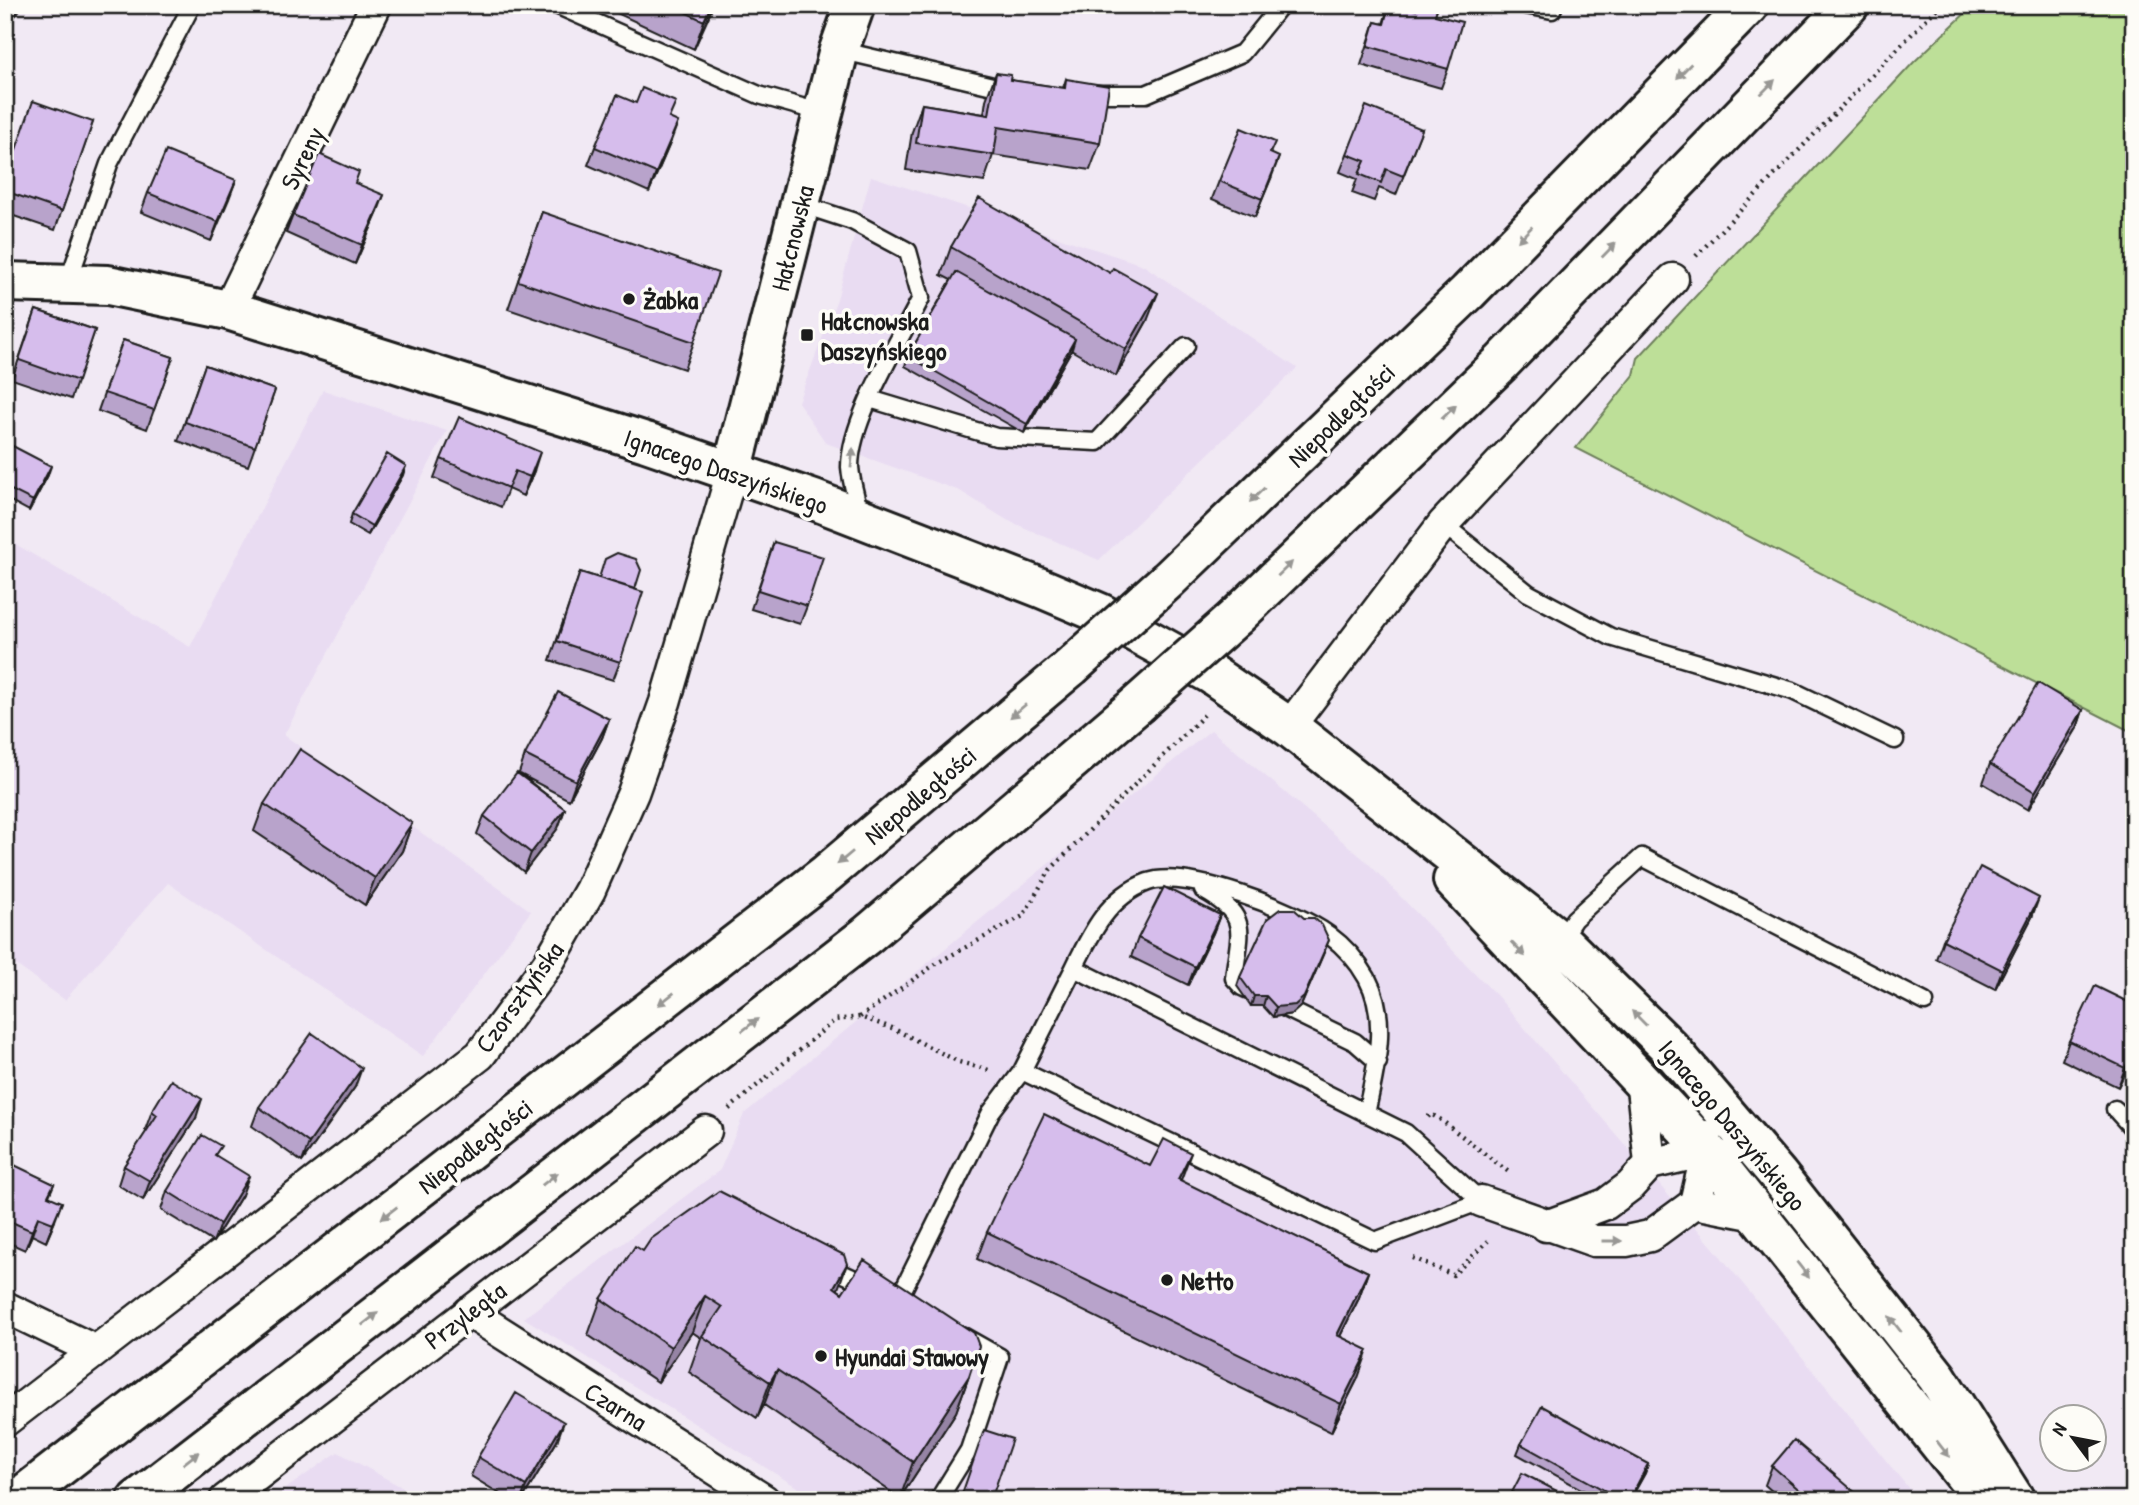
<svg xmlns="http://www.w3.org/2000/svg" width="2139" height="1505" font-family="'Patrick Hand',sans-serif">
<rect width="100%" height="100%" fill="#f1e9f4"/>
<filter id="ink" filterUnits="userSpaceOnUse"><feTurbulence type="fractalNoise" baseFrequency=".0143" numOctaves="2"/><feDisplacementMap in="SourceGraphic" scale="14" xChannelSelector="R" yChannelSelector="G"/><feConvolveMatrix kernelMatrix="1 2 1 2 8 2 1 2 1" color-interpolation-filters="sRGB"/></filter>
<g filter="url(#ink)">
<path fill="#e9dcf2" d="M871,176L1143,265L1297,368L1099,560L1007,520L960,491L826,443L798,402L837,299Z
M323,390L447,431L284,735L531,911L423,1056L168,883L65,1000L5,957V538L190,647Z
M1211,730L1366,861L1498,997L1717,1252L1918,1500H818L524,1318L720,1170L744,1114Z
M338,1452L425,1500H270Z"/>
<path fill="#bddf98" stroke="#6c7e5a" stroke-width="2" d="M1974,5H2134V733L1576,448L1634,375L1638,358L1914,62Z"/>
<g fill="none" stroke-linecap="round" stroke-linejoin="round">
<g stroke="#1c1c1c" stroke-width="21">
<path id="lane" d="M556,5L759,95L823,113
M1525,5L1552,10L1554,5
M839,50L1010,90
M1088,94H1146L1242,53L1281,5
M800,204L852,221L908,251L921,298C899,342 850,419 850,467C851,482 857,500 860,515
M68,282L109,164L192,5
M870,399L996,437L1097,442L1186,346
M1443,524L1528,593L1611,637L1793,691L1895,740
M1203,890C1252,917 1239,932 1234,978L1242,987L1255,993
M1560,940L1574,919L1642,857L1925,1002
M1074,968L1406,1133L1481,1201L1375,1241L1022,1071Z
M1074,968C1091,933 1109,896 1148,882C1187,868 1296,911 1329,935C1344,946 1358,962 1367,978C1390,1021 1375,1070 1366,1114
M1275,1003L1355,1042L1378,1062
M2115,1109L2134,1130
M824,1265L870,1286
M898,1300L991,1112L1022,1071
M938,1500L969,1450L1000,1357L961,1335"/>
</g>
<g stroke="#1c1c1c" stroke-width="35">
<path id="street" d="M228,310L376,5
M1289,727L1443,524L1673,279
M1641,1078L1650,1164
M1481,1201L1594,1241H1626L1650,1236L1695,1203L1707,1151L1706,1136
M1695,1203L1761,1216
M1546,1226L1606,1204L1630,1186L1650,1164L1707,1151L1723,1157
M5,1307L96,1351L480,1055L547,965L590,890L633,793L665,702L732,472
M469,1312L764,1500
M5,1421L96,1351
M225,1500L706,1131"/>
</g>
<g stroke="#1c1c1c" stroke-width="44">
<path id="secondary" d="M5,282L108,285L228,310L646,442L814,500L1041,588L1100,613L1211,674L1289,727L1560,940L1670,1048L1778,1175L1937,1377L2015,1500
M732,472L839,50L855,5
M1453,880L1707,1151L1984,1500"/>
</g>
<g stroke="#1c1c1c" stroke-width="44">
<path id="highway" d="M1168,580L1468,292L1749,5
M1236,617L1501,363L1849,5
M17,1500L826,874L1071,667
M137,1500L867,935L1137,705"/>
</g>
<path stroke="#1c1c1c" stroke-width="4.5" stroke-dasharray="2 5" stroke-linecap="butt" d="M1696,256L1940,5
M860,1017L937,963L1023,916L1050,870L1204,715
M729,1109L835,1020L860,1017L892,1028L959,1062L989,1070
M1428,1117L1431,1114L1441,1120L1510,1173
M1413,1258L1453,1275L1488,1241"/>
<use href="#lane" stroke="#fdfcf7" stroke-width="16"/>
<use href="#street" stroke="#fdfcf7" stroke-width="30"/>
<use href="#secondary" stroke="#fdfcf7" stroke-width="38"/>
<use href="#highway" stroke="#fdfcf7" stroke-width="38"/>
<g stroke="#1c1c1c" stroke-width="44" stroke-linecap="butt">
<path id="highway-bridge" d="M1071,667L1168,580
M1137,705L1236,617"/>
</g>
<use href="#highway-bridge" stroke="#fdfcf7" stroke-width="38"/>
</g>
<path fill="#b8a3cb" stroke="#1c1c1c" stroke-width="2" d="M607,5H713L694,49L606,8Z
M1389,5L1415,9L1416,5H1438L1435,15L1448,69L1441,88L1361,65L1375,22L1383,24Z
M996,73L1010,80L1063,88L1066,79L1100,143L1090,170L993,155L984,182L906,170L912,132L922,104L984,114L986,100Z
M670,118L671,141L649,192L588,165L595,147Z
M93,122L55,230L5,213V180Z
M1422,129L1396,195L1379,188L1374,201L1352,193L1357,179L1340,172L1347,154Z
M1271,154L1272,176L1255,217L1212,199L1219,181Z
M236,180L211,241L141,212L148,193Z
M355,183L377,214L355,264L286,233L293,215Z
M542,212L694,342L684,369L508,309Z
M951,247L1147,321L1116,376L1071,350L1024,433L905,366L908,356L951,280L941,275Z
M36,310L95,330L71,399L12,379Z
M123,340L173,357L147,429L98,411Z
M205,365L275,390L248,466L178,441Z
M5,442L48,475L29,511L5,498Z
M441,459L534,471L523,496L508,489L501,507L434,478Z
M403,475L368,535L349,524L352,514Z
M774,542L807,606L800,624L751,609Z
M580,572L635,589L620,662L613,680L550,660Z
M2083,710L2077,728L2028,810L1983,783L1990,764Z
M609,719L602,738L569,800L520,774L565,809L558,828L524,872L477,834L484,816L519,773L525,755Z
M264,804L412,823L402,851L365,905L254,831Z
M1220,915L1213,933L1188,985L1131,957L1138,938Z
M2032,917L1995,989L1936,959L1943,940Z
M1325,950L1301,1006L1292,1014L1273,1017L1263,1006H1251L1237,986L1240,977Z
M2134,1005V1054L2118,1087L2062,1060L2069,1041Z
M355,1087L302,1162L252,1126L259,1107Z
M152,1111L196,1118L143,1200L118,1185L124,1166L147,1131L145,1130Z
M217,1157L242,1195L213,1242L161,1210L167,1191Z
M5,1164L54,1184L49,1196L55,1221L46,1242L32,1235L25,1250L5,1241Z
M1180,1181L1368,1272L1358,1300L1340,1336L1358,1378L1331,1432L977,1259L987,1232Z
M643,1251L838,1290L969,1376L956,1412L900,1498L764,1405L757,1418L689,1372L701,1338L692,1332L658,1382L588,1335L601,1299Z
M557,1441L522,1500H510L471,1476L478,1457Z
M1521,1444L1648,1464L1645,1473L1630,1500H1601L1517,1454Z
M1772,1466L1864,1500H1782L1765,1485Z"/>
<path fill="#9684a5" stroke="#1c1c1c" stroke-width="2" d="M16,5H23L5,30V20Z
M711,5H713L709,16L694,49L704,21Z
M678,122L671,141L649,192L656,173Z
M1279,157L1272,176L1255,217L1262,199Z
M236,180L229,199L211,241L218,222Z
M384,195L377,214L355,264L362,245Z
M1158,293L1147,321L1116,376L1126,349Z
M1075,339L1072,349L1024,433L1027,424Z
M540,452L534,471L523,496L530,477Z
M51,466L48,475L29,511L33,501Z
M406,466L403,475L368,535L372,526Z
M2083,710L2077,728L2028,810L2035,792Z
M609,719L602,738L569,800L576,781Z
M565,809L558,828L524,872L531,853Z
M412,823L402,851L365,905L375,878Z
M2039,898L2032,917L1995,989L2002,970Z
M1220,915L1213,933L1188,985L1195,967Z
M1329,940L1301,1006L1292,1014L1273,1017L1276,1007Z
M1254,996H1266L1263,1006H1251Z
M2134,1050V1054L2118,1087L2125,1068Z
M362,1068L355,1087L302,1162L309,1143Z
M202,1099L196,1118L143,1200L150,1181Z
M1191,1153L1181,1180L1178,1179Z
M249,1176L242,1195L213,1242L220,1224Z
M62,1202L55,1221L46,1242L53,1223Z
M38,1217L32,1235L25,1250L32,1231Z
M847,1264L834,1300V1287Z
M1368,1272L1358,1300L1327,1363L1337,1335Z
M705,1296L692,1332L658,1382L671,1347Z
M1368,1350L1358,1378L1331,1432L1341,1404Z
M777,1370L764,1405L757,1418L770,1382Z
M969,1376L956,1412L900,1498L913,1462Z
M564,1422L557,1441L522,1500H521L526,1486Z
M1648,1464L1645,1473L1630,1500H1629Z"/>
<path fill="#d6bdec" stroke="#1c1c1c" stroke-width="2" d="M5,5H16L5,20Z
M670,5H711L704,21Z
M1389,5H1401L1416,10L1418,5H1438L1435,15L1462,22L1448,69L1368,46L1375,22L1384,24Z
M996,73L1011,75L1010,80L1065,88L1066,79L1109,86L1100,143L998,127L994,155L916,143L922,104L989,115Z
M642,88L676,102L669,118L678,122L656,173L595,147L617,95L636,103Z
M33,101L93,122L62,211L5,191V181Z
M1366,106L1422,129L1403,176L1386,169L1381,183L1359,174L1365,161L1347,154Z
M1241,128L1275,142L1270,153L1279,157L1262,199L1219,181Z
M166,151L236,180L218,222L148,193Z
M319,154L359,172L355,183L384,195L362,245L293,215Z
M979,198L1110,273L1113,268L1158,293L1126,349L951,247Z
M542,212L718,273L694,342L518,281Z
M956,272L1075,339L1027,424L908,356Z
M36,310L95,330L78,381L19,360Z
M123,340L173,357L154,410L104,393Z
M205,365L275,390L255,447L185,422Z
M459,417L540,452L530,477L515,471L508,488L441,459Z
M5,442L51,466L33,501L5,487Z
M387,454L406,466L372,526L352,514Z
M774,542L823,557L807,606L758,590Z
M617,553L636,559L641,570L635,589L599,578L605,559Z
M580,572L643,592L620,662L557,641Z
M2038,683L2083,710L2035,792L1990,764Z
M558,692L609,719L576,781L525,755Z
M300,749L412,823L375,878L264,804Z
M517,773L565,809L531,853L484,816Z
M1980,867L2039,898L2002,970L1943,940Z
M1164,887L1220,915L1195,967L1138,938Z
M1280,909H1294L1304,918H1314L1322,925L1329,940L1304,997L1295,1005L1276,1007L1266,996H1254L1240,977L1267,919Z
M2095,986L2134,1005V1050L2125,1068L2069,1041Z
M312,1033L362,1068L309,1143L259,1107Z
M171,1080L202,1099L150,1181L124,1166L157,1115L152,1111Z
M1044,1114L1150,1166L1164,1139L1191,1153L1178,1179L1368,1272L1337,1335L1368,1350L1341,1404L987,1232Z
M202,1135L221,1146L215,1155L249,1176L220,1224L167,1191Z
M6,1161L54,1184L48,1196L62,1202L53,1223L38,1217L32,1231L5,1219V1164Z
M719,1191L844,1255L847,1264L834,1287L842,1293L864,1260L974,1333L979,1346L969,1376L913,1462L777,1370L770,1382L702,1336L722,1307L705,1296L671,1347L601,1299L635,1246L643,1251L651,1239Z
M516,1393L564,1422L526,1486L478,1457Z
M1542,1406L1648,1464L1629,1500H1622L1521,1444Z
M984,1430L1012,1439L991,1500H960Z
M1794,1440L1864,1500H1811L1772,1466Z
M1522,1473L1574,1500H1508Z"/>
<defs><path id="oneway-solid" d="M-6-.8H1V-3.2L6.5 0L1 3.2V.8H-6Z" transform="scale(1.75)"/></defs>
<g fill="#989794">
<use href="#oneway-solid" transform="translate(1684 71) rotate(134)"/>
<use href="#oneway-solid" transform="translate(1768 87) rotate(-45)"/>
<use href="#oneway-solid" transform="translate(1525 234) rotate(134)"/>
<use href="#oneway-solid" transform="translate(1609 250) rotate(-46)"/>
<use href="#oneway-solid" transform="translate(1449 412) rotate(-44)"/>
<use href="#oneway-solid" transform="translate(852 458) rotate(-84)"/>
<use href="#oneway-solid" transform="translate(1257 495) rotate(136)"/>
<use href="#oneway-solid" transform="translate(1285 569) rotate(-44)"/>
<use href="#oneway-solid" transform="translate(1018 711) rotate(140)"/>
<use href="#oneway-solid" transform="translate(845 858) rotate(140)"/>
<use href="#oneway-solid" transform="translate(1518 949) rotate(46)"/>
<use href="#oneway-solid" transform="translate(666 999) rotate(142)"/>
<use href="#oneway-solid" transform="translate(1639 1018) rotate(-135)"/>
<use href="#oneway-solid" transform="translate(750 1025) rotate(-38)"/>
<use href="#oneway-solid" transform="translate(550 1179) rotate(-38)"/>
<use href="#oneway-solid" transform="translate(389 1213) rotate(142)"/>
<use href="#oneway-solid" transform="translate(1612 1241)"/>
<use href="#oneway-solid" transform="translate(1803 1270) rotate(52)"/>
<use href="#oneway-solid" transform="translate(370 1319) rotate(-38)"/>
<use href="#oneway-solid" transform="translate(1895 1324) rotate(-128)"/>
<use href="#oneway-solid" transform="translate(1943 1449) rotate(52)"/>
<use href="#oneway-solid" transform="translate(191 1458) rotate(-38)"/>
</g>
</g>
<g fill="#1c1c1c" stroke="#fdfcf7" stroke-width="2.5">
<circle cx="629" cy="299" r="7"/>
<rect x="800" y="328" width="14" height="14" rx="3.5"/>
<circle cx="1167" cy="1280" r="7"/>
<circle cx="821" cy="1356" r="7"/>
</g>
<g text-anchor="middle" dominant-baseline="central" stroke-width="7" stroke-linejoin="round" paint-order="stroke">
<g font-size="26" fill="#1c1c1c" stroke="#fdfcf7">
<text transform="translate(302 158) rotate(-64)">Syreny</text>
<text transform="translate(792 238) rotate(-76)">Hałcnowska</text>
<text transform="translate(1341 415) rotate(-44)">Niepodległości</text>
<text transform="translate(726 471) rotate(19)">Ignacego Daszyńskiego</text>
<text transform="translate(920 795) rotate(-40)">Niepodległości</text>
<text transform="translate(519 997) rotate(-54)">Czorsztyńska</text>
<text transform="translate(1733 1125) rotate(50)">Ignacego Daszyńskiego</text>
<text transform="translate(475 1146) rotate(-38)">Niepodległości</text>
<text transform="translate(465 1315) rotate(-37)">Przyległa</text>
<text transform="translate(616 1406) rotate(32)">Czarna</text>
</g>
<g font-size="26" font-weight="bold" fill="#1c1c1c" stroke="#fdfcf7" text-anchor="start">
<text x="643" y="299">Żabka</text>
<text x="821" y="320">Hałcnowska<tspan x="821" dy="30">Daszyńskiego</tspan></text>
<text x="1181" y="1280">Netto</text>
<text x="835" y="1356">Hyundai Stawowy</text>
</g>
</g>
<rect width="2139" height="1505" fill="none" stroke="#fdfcf7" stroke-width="28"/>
<rect x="14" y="14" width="2111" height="1477" fill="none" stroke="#1c1c1c" stroke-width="2.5" filter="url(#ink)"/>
<g transform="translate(2073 1438) rotate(302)"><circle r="33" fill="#fdfcf7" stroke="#a3a29f" stroke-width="2"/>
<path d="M0-5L12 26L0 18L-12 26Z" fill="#1c1c1c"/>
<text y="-10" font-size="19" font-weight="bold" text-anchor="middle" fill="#1c1c1c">N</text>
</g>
</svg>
